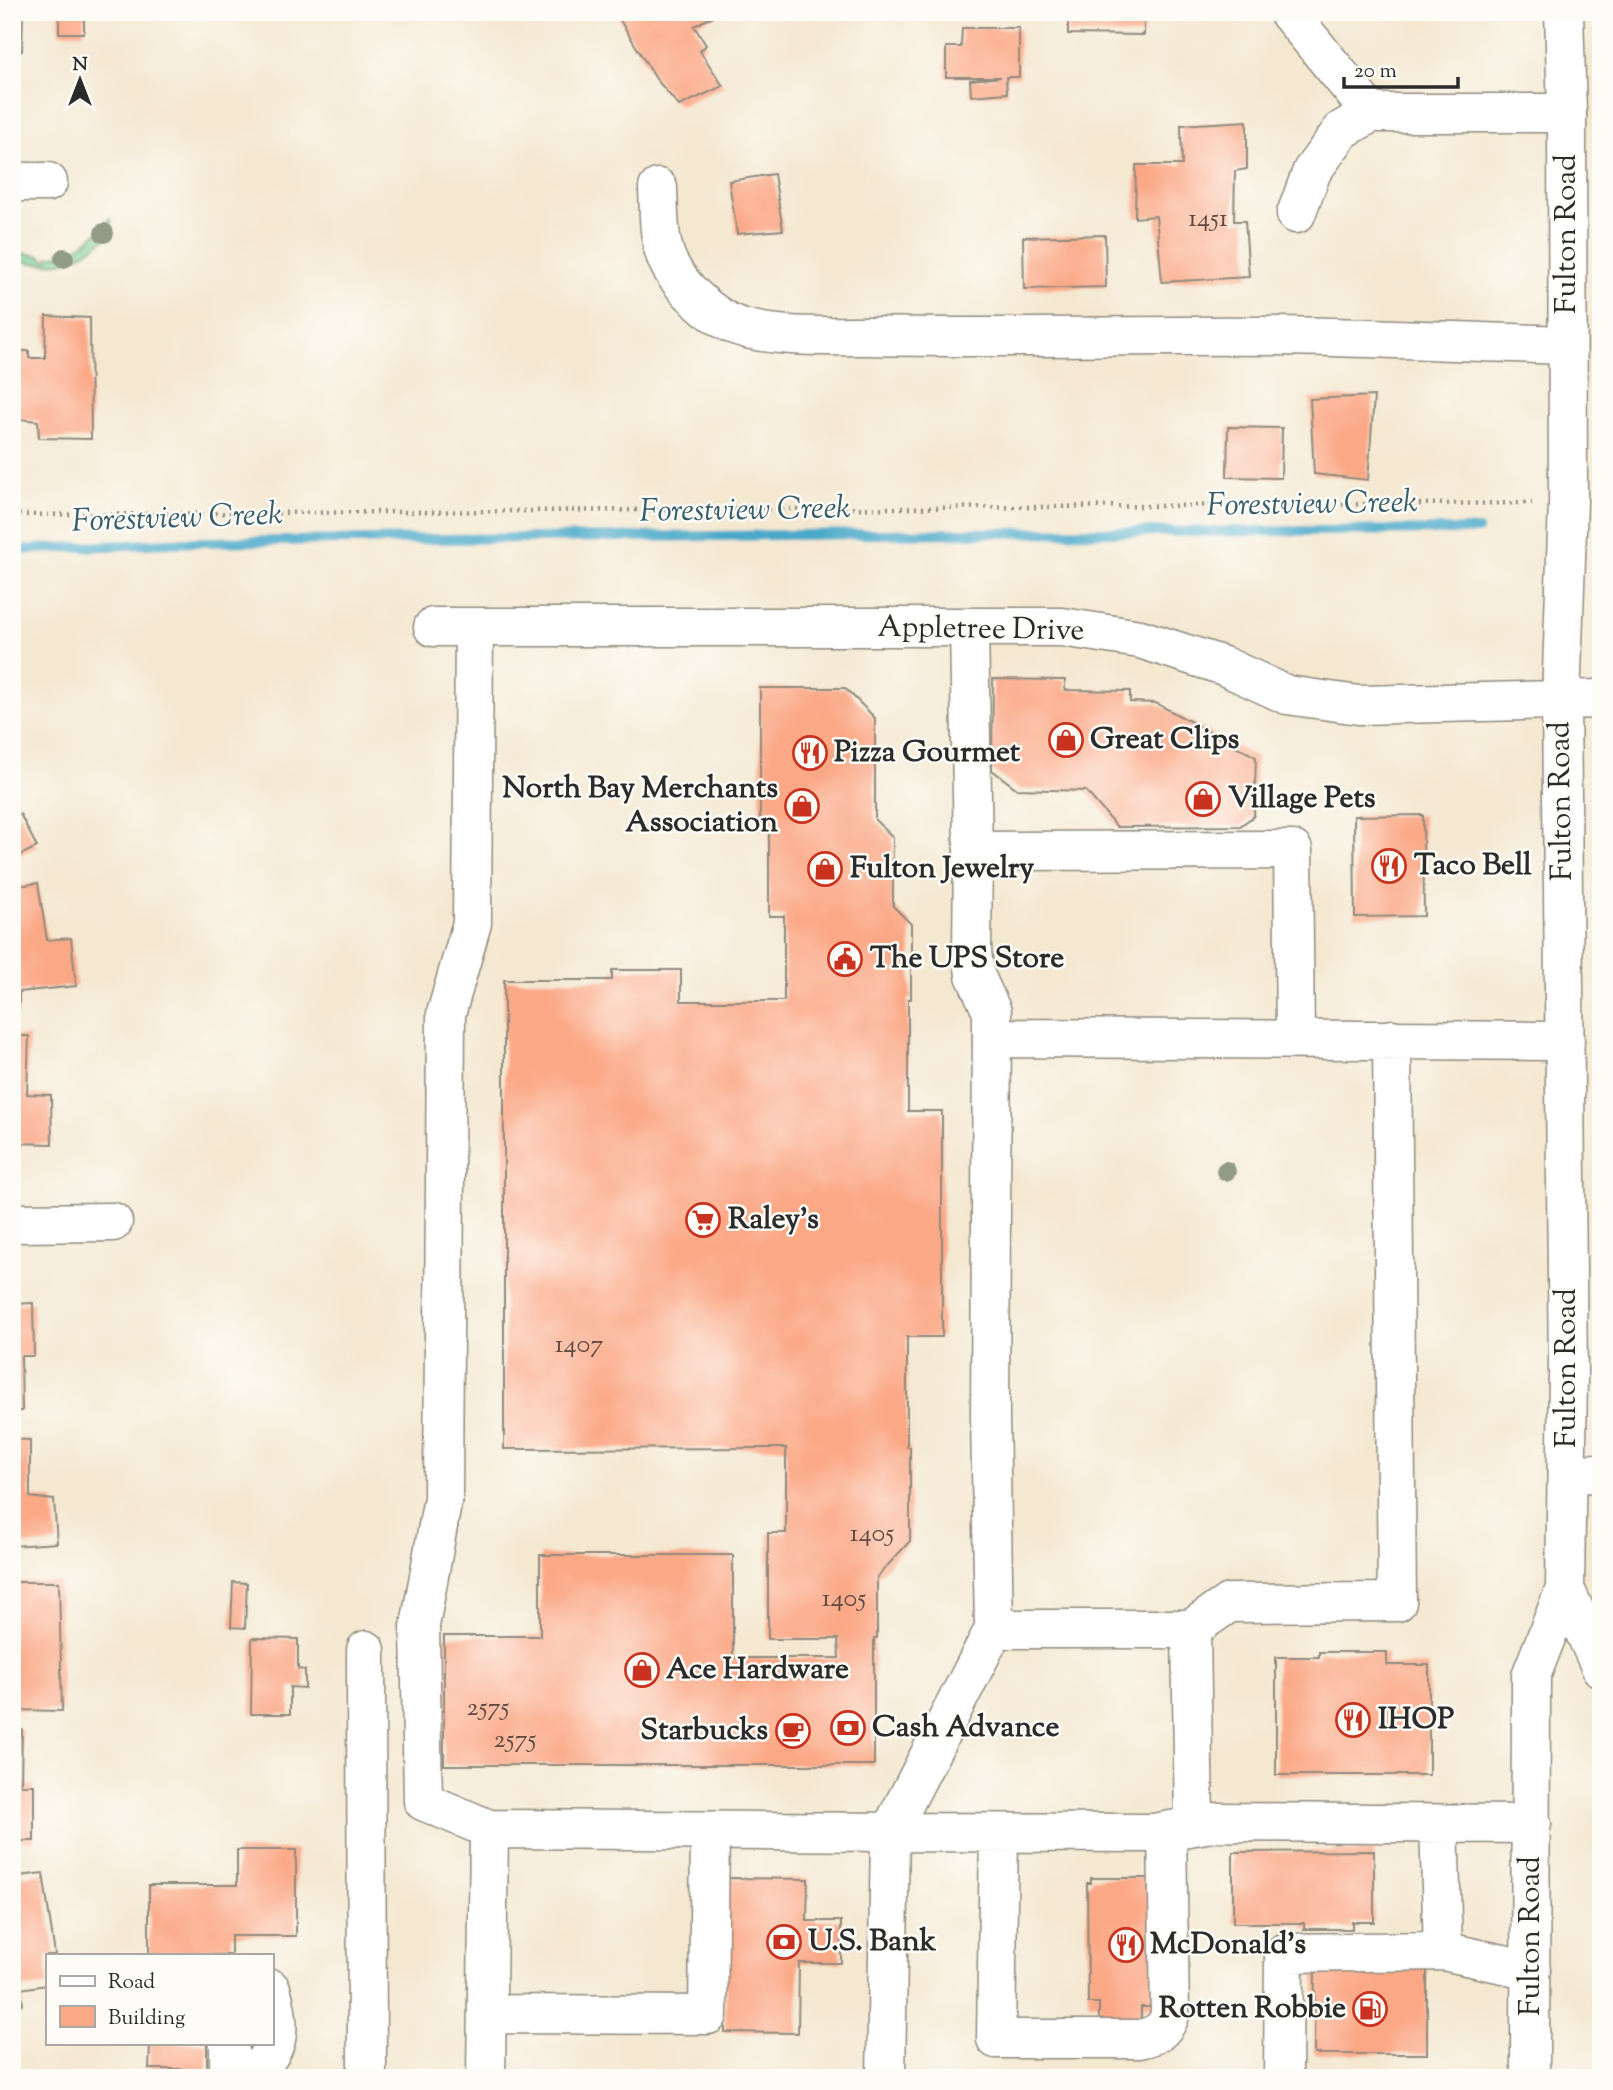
<svg xmlns="http://www.w3.org/2000/svg" width="1613" height="2090" font-family="'Sorts Mill Goudy',serif">
<defs>
<pattern id="grass-dots" width="8" height="8" patternUnits="userSpaceOnUse" patternTransform="scale(1.75)"><rect width="8" height="8" fill="#76cd93"/><path d="M2 2h.1M6 6h.1" fill="none" stroke="#66b07f" stroke-width="1.8" stroke-linecap="round"/></pattern>
</defs>
<rect width="100%" height="100%" fill="#fdfcf7"/>
<filter id="ink" filterUnits="userSpaceOnUse"><feTurbulence type="fractalNoise" baseFrequency=".0143" numOctaves="2"/><feDisplacementMap in="SourceGraphic" scale="14" xChannelSelector="R" yChannelSelector="G"/><feConvolveMatrix kernelMatrix="1 2 1 2 8 2 1 2 1" color-interpolation-filters="sRGB"/></filter>
<filter id="wash" filterUnits="userSpaceOnUse"><feTurbulence type="fractalNoise" baseFrequency=".00686" numOctaves="4" result="noise"/><feDisplacementMap in="SourceGraphic" scale="28" xChannelSelector="R" yChannelSelector="G"/><feGaussianBlur stdDeviation="1.57" result="paint"/><feColorMatrix in="noise" values="0 0 0 0 0 0 0 0 0 0 0 0 0 0 0 0 0 1.4 0 .05"/><feComposite in="paint" operator="in"/></filter>
<g filter="url(#wash)">
<rect width="100%" height="100%" fill="#f4e8d1"/>
<path fill="url(#grass-dots)" stroke="#507c5f" stroke-width="2" d="M111,218V233C81,261 57,269 15,260L23,253L42,256L44,260H48V257C76,252 93,239 111,218Z"/>
<g fill="none" stroke-linecap="round" stroke-linejoin="round">
<path stroke="#4aa9c9" stroke-width="10" d="M12,550L193,542L967,533L1478,530"/>
</g>
<g id="blocks">
<path fill="#fba886" d="M12,12H23L22,51H12Z
M59,12H84V33H59Z
M615,12H721L694,26L706,45L700,51L723,86L679,106L656,79Z
M1068,12H1144V35L1068,34Z
M962,28H1019V77H1006L1007,93L971,96L970,80L1001,77H946V47H961Z
M1247,121V169L1235,171L1234,221H1245L1249,277L1162,282L1156,216L1135,218L1136,165H1182L1181,125Z
M774,174L783,230L737,234L729,181Z
M1105,235L1106,287L1024,289L1023,237Z
M46,316L90,318L91,439L39,438L38,421L19,419V434H12V351H29V358H45Z
M1374,396L1368,480L1314,474L1310,399Z
M1228,427L1282,428L1281,478L1227,477Z
M993,679L1065,680V690L1130,691V702L1156,703L1256,757L1254,816L1240,826L1117,827L1086,791L1017,789L992,770Z
M760,688H845L875,718V820L893,837V906L911,924V999H908V1111H942V1337H907V1447H910V1541L877,1577V1638H874V1765H444V1636H540V1555H733V1658H839L838,1639H768V1533H786V1448L504,1449V980H612V970H681V1001H784V916H769V830H760Z
M12,808L15,815L20,814L37,847L12,859Z
M1423,815L1424,916L1355,917L1354,816Z
M38,883L47,940L71,938L76,986L19,992V1009L12,1011V887Z
M12,1036H29L27,1094L51,1095L52,1144L12,1143Z
M33,1303L34,1356H21L22,1411H12V1304Z
M12,1439L30,1440V1497L54,1500L57,1543L12,1546Z
M12,1582H59L62,1711L12,1710Z
M233,1582L247,1583L245,1628L231,1627Z
M252,1638L298,1639V1669L305,1670V1688L290,1687V1714H251Z
M1319,1652H1387V1665H1429V1775H1276V1657H1319Z
M12,1729H22L21,1785H34V1841H12Z
M237,1850H296V1936H231V1955H149V1885H237Z
M1374,1851V1922H1352V1929H1304V1923H1233V1852Z
M43,1873L55,1955H47V1985L20,1989L23,2004L12,2007V1877Z
M727,1878L808,1879L807,1921H841V1963H799L798,2033L725,2032Z
M1091,1878H1157L1162,2007H1141V2022L1099,2023V2003H1088L1087,1883H1091Z
M1315,1963L1427,1964V2054H1314Z
M150,2043H207V2069H201V2074H183V2069H149Z"/>
</g>
</g>
<g filter="url(#ink)">
<use href="#blocks" fill-opacity="0" stroke="#908a7e" stroke-width="2"/>
<g fill="none" stroke-linecap="round" stroke-linejoin="round">
<g stroke="#908a7e" stroke-width="41">
<path id="minor" d="M1288,12L1371,113H1567
M12,182H48
M658,188C659,209 658,231 664,251C672,279 702,307 726,321C758,339 830,336 867,336C1004,339 1140,335 1276,336C1373,337 1470,342 1567,345
M1296,214L1312,171L1342,130L1371,113
M433,627H1062L1140,639L1224,666L1287,695L1359,705L1601,699
M474,627L472,923L446,1014L443,1498L420,1626L423,1801L489,1829
M969,627L973,851L972,952L975,975L992,1012L990,1417L994,1629L890,1832L1154,1833L1217,1822L1532,1824
M973,851L1293,850L1295,1038
M992,1038L1565,1041
M12,1223L113,1222
M1567,1474L1601,1473
M994,1629H1191L1229,1603L1397,1602L1392,1039
M1191,1629L1194,1826
M366,1650L367,2078
M1439,1824L1443,1951
M999,1833L996,2039H1139C1155,2036 1165,2031 1170,2015L1167,1831
M487,2014L708,2015L710,1831
M229,2043V2078
M246,2078C281,2053 283,2029 271,1989
M486,2078L489,1829L890,1832L886,2078
M1283,2078L1284,1953L1443,1951L1531,1970"/>
</g>
<g stroke="#908a7e" stroke-width="41">
<path id="major" d="M1565,1589L1601,1668
M1530,2078L1531,1676L1565,1589L1568,1373L1561,701L1568,502L1567,113L1564,12"/>
</g>
<path stroke="#908a7e" stroke-width="4.5" stroke-dasharray="2 5" stroke-linecap="butt" d="M12,515L1532,503"/>
<use href="#minor" stroke="#fff" stroke-width="38"/>
<use href="#major" stroke="#fff" stroke-width="38"/>
</g>
<g fill="#929b87">
<circle cx="104" cy="233" r="10"/>
<circle cx="64" cy="258" r="10"/>
<circle cx="1226" cy="1171" r="10"/>
</g>
</g>
<defs>
<g id="shop-ring" transform="scale(1.75)"><circle r="9.5" fill="#fdfcf7" stroke="#c8321e" stroke-width="1.5"/><path d="M-5-2.5h2.3a2.7 3.5 0 0 1 5.4 0H5L5.5 6h-11ZM-1.5-2.5h3a1.5 2.3 0 0 0-3 0Z" fill="#c8321e"/></g>
<g id="restaurant-ring" transform="scale(1.75)"><circle r="9.5" fill="#fdfcf7" stroke="#c8321e" stroke-width="1.5"/><path d="M-5-6h1v4h1v-4h1v4h1v-4h1v5L-1.5 .5V6h-2V.5L-5-1ZM5-6V6H3V1.5H1.5Q1.5-4 5-6Z" fill="#c8321e"/></g>
<g id="civic-ring" transform="scale(1.75)"><circle r="9.5" fill="#fdfcf7" stroke="#c8321e" stroke-width="1.5"/><path d="M-.6-6.5H3V-4.5H.6V-3L4-1V1h2V6H-6V1h2V-1L-.6-3ZM-1.2 2.5V6h2.4V2.5Z" fill="#c8321e"/></g>
<g id="supermarket-ring" transform="scale(1.75)"><circle r="9.5" fill="#fdfcf7" stroke="#c8321e" stroke-width="1.5"/><path d="M-6-5.5h2.5l.6 2H6L4.5 2H-2.5L-4.4-4H-6ZM-1.5 3.2a1.3 1.3 0 1 0 .1 0ZM3 3.2a1.3 1.3 0 1 0 .1 0Z" fill="#c8321e"/></g>
<g id="bank-ring" transform="scale(1.75)"><circle r="9.5" fill="#fdfcf7" stroke="#c8321e" stroke-width="1.5"/><path d="M-6-4H6V4H-6ZM0-2.3a2.3 2.3 0 1 0 0 4.6a2.3 2.3 0 1 0 0-4.6Z" fill="#c8321e"/></g>
<g id="cafe-ring" transform="scale(1.75)"><circle r="9.5" fill="#fdfcf7" stroke="#c8321e" stroke-width="1.5"/><path d="M-5.5-4.5H6V0H3Q3 3.5 0 3.5H-2.5Q-5.5 3.5-5.5 0ZM3-3.2v2h1.7v-2ZM-6 4.5H4V6H-6Z" fill="#c8321e"/></g>
<g id="fuel-ring" transform="scale(1.75)"><circle r="9.5" fill="#fdfcf7" stroke="#c8321e" stroke-width="1.5"/><path d="M-5.5-6h7V0h2V4h1.3V-2.5L3-4.5l.8-.8L6-3V5H2.5V1h-1V6h-7ZM-4.2-4.7v3.2H.2V-4.7Z" fill="#c8321e"/></g>
</defs>
<g fill-rule="evenodd">
<use href="#shop-ring" x="1066" y="740"/>
<use href="#restaurant-ring" x="810" y="753"/>
<use href="#shop-ring" x="1203" y="799"/>
<use href="#shop-ring" x="802" y="806"/>
<use href="#restaurant-ring" x="1389" y="866"/>
<use href="#shop-ring" x="825" y="869"/>
<use href="#civic-ring" x="845" y="959"/>
<use href="#supermarket-ring" x="703" y="1220"/>
<use href="#shop-ring" x="642" y="1670"/>
<use href="#restaurant-ring" x="1353" y="1720"/>
<use href="#bank-ring" x="848" y="1728"/>
<use href="#cafe-ring" x="793" y="1731"/>
<use href="#bank-ring" x="784" y="1942"/>
<use href="#restaurant-ring" x="1126" y="1945"/>
<use href="#fuel-ring" x="1370" y="2009"/>
</g>
<g text-anchor="middle" dominant-baseline="central" stroke-width="5" stroke-linejoin="round" paint-order="stroke">
<g font-size="26" fill="#5f4a42">
<text x="1208" y="219">1451</text>
<text x="579" y="1345">1407</text>
<text x="872" y="1534">1405</text>
<text x="844" y="1599">1405</text>
<text x="488" y="1708">2575</text>
<text x="515" y="1740">2575</text>
</g>
<g font-size="30" fill="#2b2b2b" stroke="#fdfcf7">
<text transform="translate(1567 234) rotate(-90)">Fulton Road</text>
<text transform="translate(981 630) rotate(1)">Appletree Drive</text>
<text transform="translate(1562 801) rotate(-91)">Fulton Road</text>
<text transform="translate(1567 1368) rotate(-90)">Fulton Road</text>
<text transform="translate(1531 1936) rotate(-90)">Fulton Road</text>
</g>
<g font-size="30" font-weight="bold" fill="#2b2b2b" stroke="#fdfcf7" text-anchor="start">
<text x="1090" y="740">Great Clips</text>
<text x="834" y="753">Pizza Gourmet</text>
<text x="778" y="789" text-anchor="end">North Bay Merchants<tspan x="778" dy="34">Association</tspan></text>
<text x="1228" y="799">Village Pets</text>
<text x="1414" y="866">Taco Bell</text>
<text x="850" y="869">Fulton Jewelry</text>
<text x="870" y="959">The UPS Store</text>
<text x="728" y="1220">Raley's</text>
<text x="666" y="1670">Ace Hardware</text>
<text x="1378" y="1720">IHOP</text>
<text x="872" y="1728">Cash Advance</text>
<text x="768" y="1731" text-anchor="end">Starbucks</text>
<text x="808" y="1942">U.S. Bank</text>
<text x="1150" y="1945">McDonald's</text>
<text x="1346" y="2009" text-anchor="end">Rotten Robbie</text>
</g>
<g font-size="32" font-style="italic" fill="#375d6a" stroke="#fdfcf7">
<text transform="translate(1312 505) rotate(-1)">Forestview Creek</text>
<text transform="translate(745 511) rotate(-1)">Forestview Creek</text>
<text transform="translate(177 519) rotate(-2)">Forestview Creek</text>
</g>
</g>
<rect width="1613" height="2090" fill="none" stroke="#fdfcf7" stroke-width="42"/>
<rect x="46" y="1954" width="228" height="91" fill="#fdfcf7" stroke="#a9a8a5" stroke-width="2"/>
<rect x="60" y="1976" width="35" height="10" fill="#ffffff" stroke="#a9a8a5" stroke-width="2"/>
<text x="108" y="1988" font-size="21" fill="#2b2b2b">Road</text>
<rect x="60" y="2006" width="35" height="21" fill="#fba886" stroke="#a9a8a5" stroke-width="2"/>
<text x="108" y="2024" font-size="21" fill="#2b2b2b">Building</text>
<g transform="translate(80 80)" stroke="#fdfcf7" stroke-width="5" paint-order="stroke">
<path d="M0-5L12 26L0 18L-12 26Z" fill="#2b2b2b"/>
<text y="-10" font-size="19" font-weight="bold" text-anchor="middle" fill="#2b2b2b">N</text>
</g>
<path d="M1344 77v10h114v-10" fill="none" stroke="#2b2b2b" stroke-width="3.5"/>
<text x="1354" y="77" font-size="21" fill="#2b2b2b" stroke="#fdfcf7" stroke-width="5" paint-order="stroke">20 m</text>
</svg>
